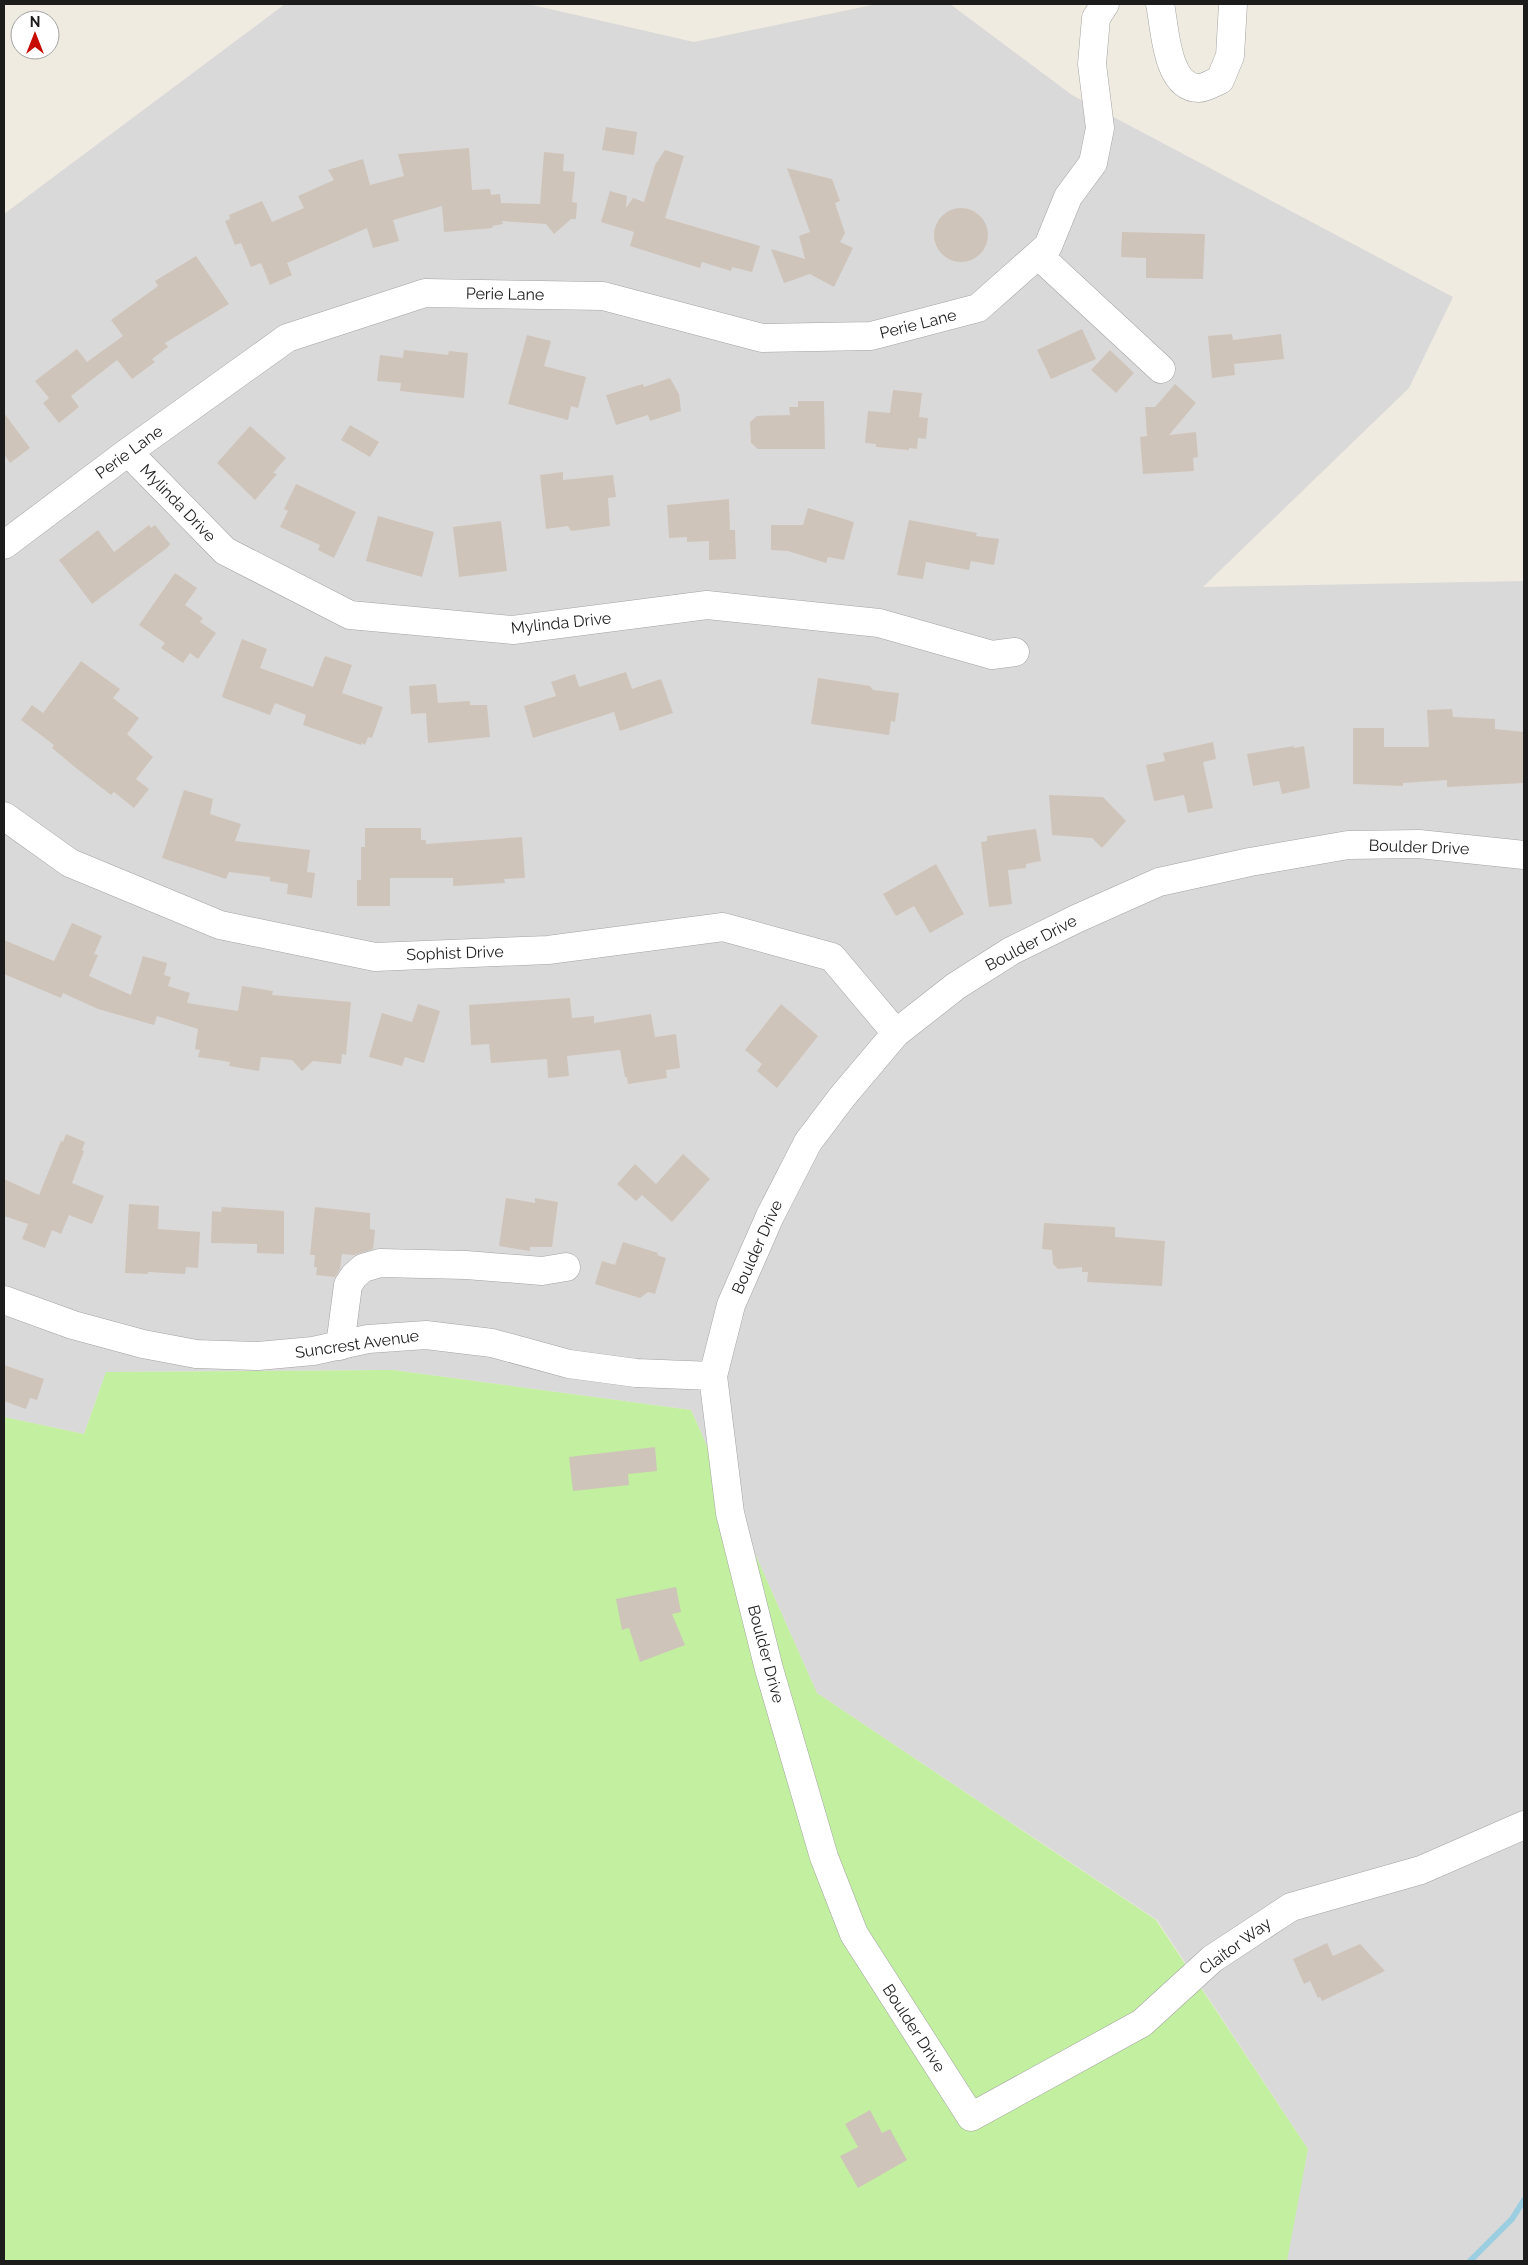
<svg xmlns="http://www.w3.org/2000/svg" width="1528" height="2265" font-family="Raleway,sans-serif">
<rect width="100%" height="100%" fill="#efebe0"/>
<path fill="#dad9d9" d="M285,4H528L694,42L877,4H950L1072,95L1453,297L1409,388L1203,587L1524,581V2261H1286L1308,2149L1157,1920L817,1693L691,1410L393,1370L106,1372L84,1434L4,1417V214Z"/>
<path fill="#c2efa0" d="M393,1370L691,1410L817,1693L1156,1920L1308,2149L1287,2261H4V1417L84,1434L106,1372Z"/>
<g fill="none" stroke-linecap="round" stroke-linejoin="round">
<path stroke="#9bcee1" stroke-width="6" d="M1470,2261L1512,2219L1524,2200"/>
</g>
<path fill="#cfc4b9" d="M606,127L637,132L634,155L602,150Z
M469,148L472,190L490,189L491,195L500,194L501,203L540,204L544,152L564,154L563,171L575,172L572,202L577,203L576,219H571L554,234L546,224L502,221L503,224L492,226L493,228L444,232L442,206L393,220L399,241L373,248L367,228L287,263L292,275L270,285L261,263L251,267L241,243L235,245L225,221L230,219L229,215L262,201L272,222L304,208L298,196L334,180L328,170L363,159L370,185L404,176L398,154Z
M665,150L684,156L665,218L760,246L752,272L732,267L731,271L702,262L700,268L630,246L634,232L601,222L610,191L627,196L626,208L633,198L644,202L655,165Z
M787,168L832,179L840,201L835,203L845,233L840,242L853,248L834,287L810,274L784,283L771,249L805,259L799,236L810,232Z
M934 235a27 27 0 1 1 54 0a27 27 0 1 1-54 0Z
M1122,232L1205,234L1203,279L1146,278V258L1121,257Z
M196,256L229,304L165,343L168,347L152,359L155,362L132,379L117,360L71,396L79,407L59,423L43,403L49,398L35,381L77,349L87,362L123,336L111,320L158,286L155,281Z
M1082,329L1096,359L1051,379L1037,350Z
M1232,334L1233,340L1281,334L1284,359L1234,364L1235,375L1212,378L1208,336Z
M527,335L551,341L544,366L586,377L578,408L571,406L568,420L508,404Z
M404,350L448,355L449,351L468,353L464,398L400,391L401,383L377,381L380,355L403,358Z
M1110,350L1134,373L1116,393L1091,370Z
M670,378L679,394L681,411L650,421L648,415L616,425L606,395L643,384L644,387Z
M1175,384L1196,403L1169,435L1196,432L1198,457L1193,458L1194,471L1143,474L1140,437L1147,436L1145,407H1155Z
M893,390L922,393L919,417L928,418L926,439L918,438L917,449L909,448V450L876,447V444L865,443L868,411L890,413Z
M798,401H824L825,449H758L751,443L750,422L757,416L790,415L789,407H798Z
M4,413L30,448L10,463L4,454Z
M350,425L379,442L370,457L341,440Z
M250,426L286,458L273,473L277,474L255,500L217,463Z
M563,472V480L613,475L616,497L608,498L610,526L571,531L568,526L546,529L540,475Z
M296,484L356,512L334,558L318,550L320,545L280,527L288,511L284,509Z
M729,499L730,530H735L736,559L709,560V541L687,542V537L669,538L667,505Z
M808,508L854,522L844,560L828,557L826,563L788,551L771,550V525H803Z
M378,516L434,532L422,577L366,561Z
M909,520L977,533L976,536L999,539L994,565L971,561L969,570L926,562L923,579L897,575Z
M501,521L507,571L459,577L453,527Z
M149,525L151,528L155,525L170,544L167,548L92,604L59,560L98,530L114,552Z
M175,573L197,588L185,605L203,618L200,622L216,633L198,659L190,653L183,663L161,648L165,643L139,625Z
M242,639L267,649L260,668L313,687L325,656L352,665L342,693L383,707L372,738L368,737L365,745L362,743L361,745L303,725L306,715L275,703L270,715L224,698L222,696Z
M81,661L120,689L113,698L139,718L127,734L153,757L136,779L149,789L134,808L114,792L111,795L76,768L52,748L54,745L21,720L32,705L43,713Z
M626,672L632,689L661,679L673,713L620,731L614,712L533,738L524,706L556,696L551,682L575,674L579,687Z
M818,678L870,686L873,690L899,693L895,722L891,721L889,735L811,724Z
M436,684L438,703L470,701V705H487L490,737L428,743L426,713L411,714L409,686Z
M1452,709L1453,717L1495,719V729L1524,732V783L1447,787V780L1403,783V786L1353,784V728H1384V747H1429L1427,710Z
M1213,742L1216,759L1203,762L1213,808L1188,813L1184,795L1154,801L1146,765L1165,761L1163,753Z
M1294,746V748L1304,746L1310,788L1282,794L1279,781L1253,786L1247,754Z
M184,790L213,799L210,814L241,824L235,841L310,850L307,872L315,873L312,898L287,894L288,884L270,881V877L229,872L226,879L162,858Z
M1049,795L1103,797L1126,821L1102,848L1092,838L1052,835Z
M365,828H421V840H426V844L522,837L525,878L504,879L505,883L453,886V878H390V906H357V880H361V847H365Z
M1036,829L1041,861L1026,864V868L1008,870L1012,904L989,907L981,842L987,841V836Z
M936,864L964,914L930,933L914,906L896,916L883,894Z
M72,923L102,936L94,954L98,955L89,976L131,995L143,956L167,963L164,975L171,977L168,986L190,993L187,1003L238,1011L242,986L273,991L272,995L351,1002L346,1055L342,1054L341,1064L313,1061L302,1071L292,1060L261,1057L259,1071L229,1066L230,1062L198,1057L200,1050L195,1049L198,1029L157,1016L154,1025L98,1009L63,993L61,998L4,974V940L54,961Z
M570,998L572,1018L594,1016V1023L651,1014L655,1037L676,1034L680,1068L666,1070L667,1078L628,1084L627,1077H625L620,1050L567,1056L569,1076L548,1078L547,1059L491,1063L489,1044L471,1045L469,1005Z
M418,1004L440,1011L424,1063L405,1057L402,1066L369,1057L382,1013L412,1022Z
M781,1004L818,1036L777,1088L757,1071L762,1064L745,1050Z
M66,1134L85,1142L82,1150L84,1151L72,1183L104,1196L92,1224L69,1215L61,1234L52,1230L45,1248L22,1239L28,1224L4,1216V1179L39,1195L61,1141L63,1142Z
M683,1154L710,1179L672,1222L642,1195L636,1201L617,1184L635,1164L656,1184Z
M506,1198L535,1203V1198L558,1202L552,1247H530V1251L499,1246Z
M129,1204L159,1206L158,1229L200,1232L198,1268L186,1267L185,1274L148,1272V1274L125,1273Z
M222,1207L284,1211V1254L257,1253V1244L211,1243L212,1211L221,1212Z
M315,1207L370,1213V1229L375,1230L373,1249L354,1255L342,1254L340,1269L335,1277L316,1275L317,1267H314L315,1255H310Z
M1044,1223L1115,1227V1237L1165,1241L1162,1286L1087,1282L1088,1272H1082V1267L1058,1269L1053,1264L1052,1250L1042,1249Z
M623,1242L658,1253L657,1255L666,1258L655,1294L648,1292L640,1298L595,1284L602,1261L615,1265Z
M4,1365L44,1379L37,1400L30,1398L26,1409L4,1401Z
M655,1447L657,1471L628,1474L629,1485L573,1491L569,1457Z
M676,1587L681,1612L672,1614L685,1645L640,1662L629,1628L622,1630L616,1599Z
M1327,1943L1333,1956L1360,1944L1385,1971L1322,2001L1320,1997L1318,1998L1310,1981L1304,1984L1293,1959Z
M870,2110L882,2133L890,2129L907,2160L858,2188L840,2156L858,2147L845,2124Z"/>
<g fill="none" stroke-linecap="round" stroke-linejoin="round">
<g stroke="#a3a3a3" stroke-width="29">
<path id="minor" d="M1160,4C1165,27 1166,88 1199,88C1205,88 1215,82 1220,80L1230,56L1233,4
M1038,255L1161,369
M128,452L225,551L350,615L513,630L707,605L879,623L992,655L1015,652
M4,545L128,452L287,338L425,293L603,296L762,338L871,336L978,308L1048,246L1068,197L1093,163L1100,128L1092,64L1096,18L1105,4
M4,816L70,863L220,925L375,957L548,950L723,927L832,957L896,1033
M1524,855L1419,844L1348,845L1250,862L1159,882L1076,919L1011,951L956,986L896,1033L842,1097L808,1142L770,1216L731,1305L713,1376L730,1513L769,1669L824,1857L854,1934L971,2117L1142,2023L1212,1959L1291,1907L1421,1870L1524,1825
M4,1300L73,1325L143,1344L196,1354L258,1356L313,1351L368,1339L426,1335L492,1343L569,1364L636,1373L713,1376
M340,1346L348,1285L354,1276L363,1268L380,1263L466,1265L542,1271L566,1267"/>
</g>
<use href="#minor" stroke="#fff" stroke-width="28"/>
</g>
<g text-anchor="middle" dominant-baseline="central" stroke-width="5" stroke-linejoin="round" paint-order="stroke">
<g font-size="16" fill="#1c1c1c" stroke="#fff">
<text transform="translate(505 294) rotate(1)">Perie Lane</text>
<text transform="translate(918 324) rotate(-14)">Perie Lane</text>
<text transform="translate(129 452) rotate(-36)">Perie Lane</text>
<text transform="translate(178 503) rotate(46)">Mylinda Drive</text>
<text transform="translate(561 623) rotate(-6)">Mylinda Drive</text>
<text transform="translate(1419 847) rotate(2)">Boulder Drive</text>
<text transform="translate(1031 943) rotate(-28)">Boulder Drive</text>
<text transform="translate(455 953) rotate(-2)">Sophist Drive</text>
<text transform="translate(757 1247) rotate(-66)">Boulder Drive</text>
<text transform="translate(357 1344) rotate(-8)">Suncrest Avenue</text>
<text transform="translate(766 1654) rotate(75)">Boulder Drive</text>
<text transform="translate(1235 1946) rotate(-36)">Claitor Way</text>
<text transform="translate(914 2028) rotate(57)">Boulder Drive</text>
</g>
</g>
<rect width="1528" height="2265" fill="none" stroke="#1c1c1c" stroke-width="10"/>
<g transform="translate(35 35)"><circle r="24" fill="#ffffff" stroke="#a4a4a4"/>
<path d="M0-4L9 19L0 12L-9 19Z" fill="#c80b00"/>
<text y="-8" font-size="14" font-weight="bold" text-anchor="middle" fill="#1c1c1c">N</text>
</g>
</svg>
